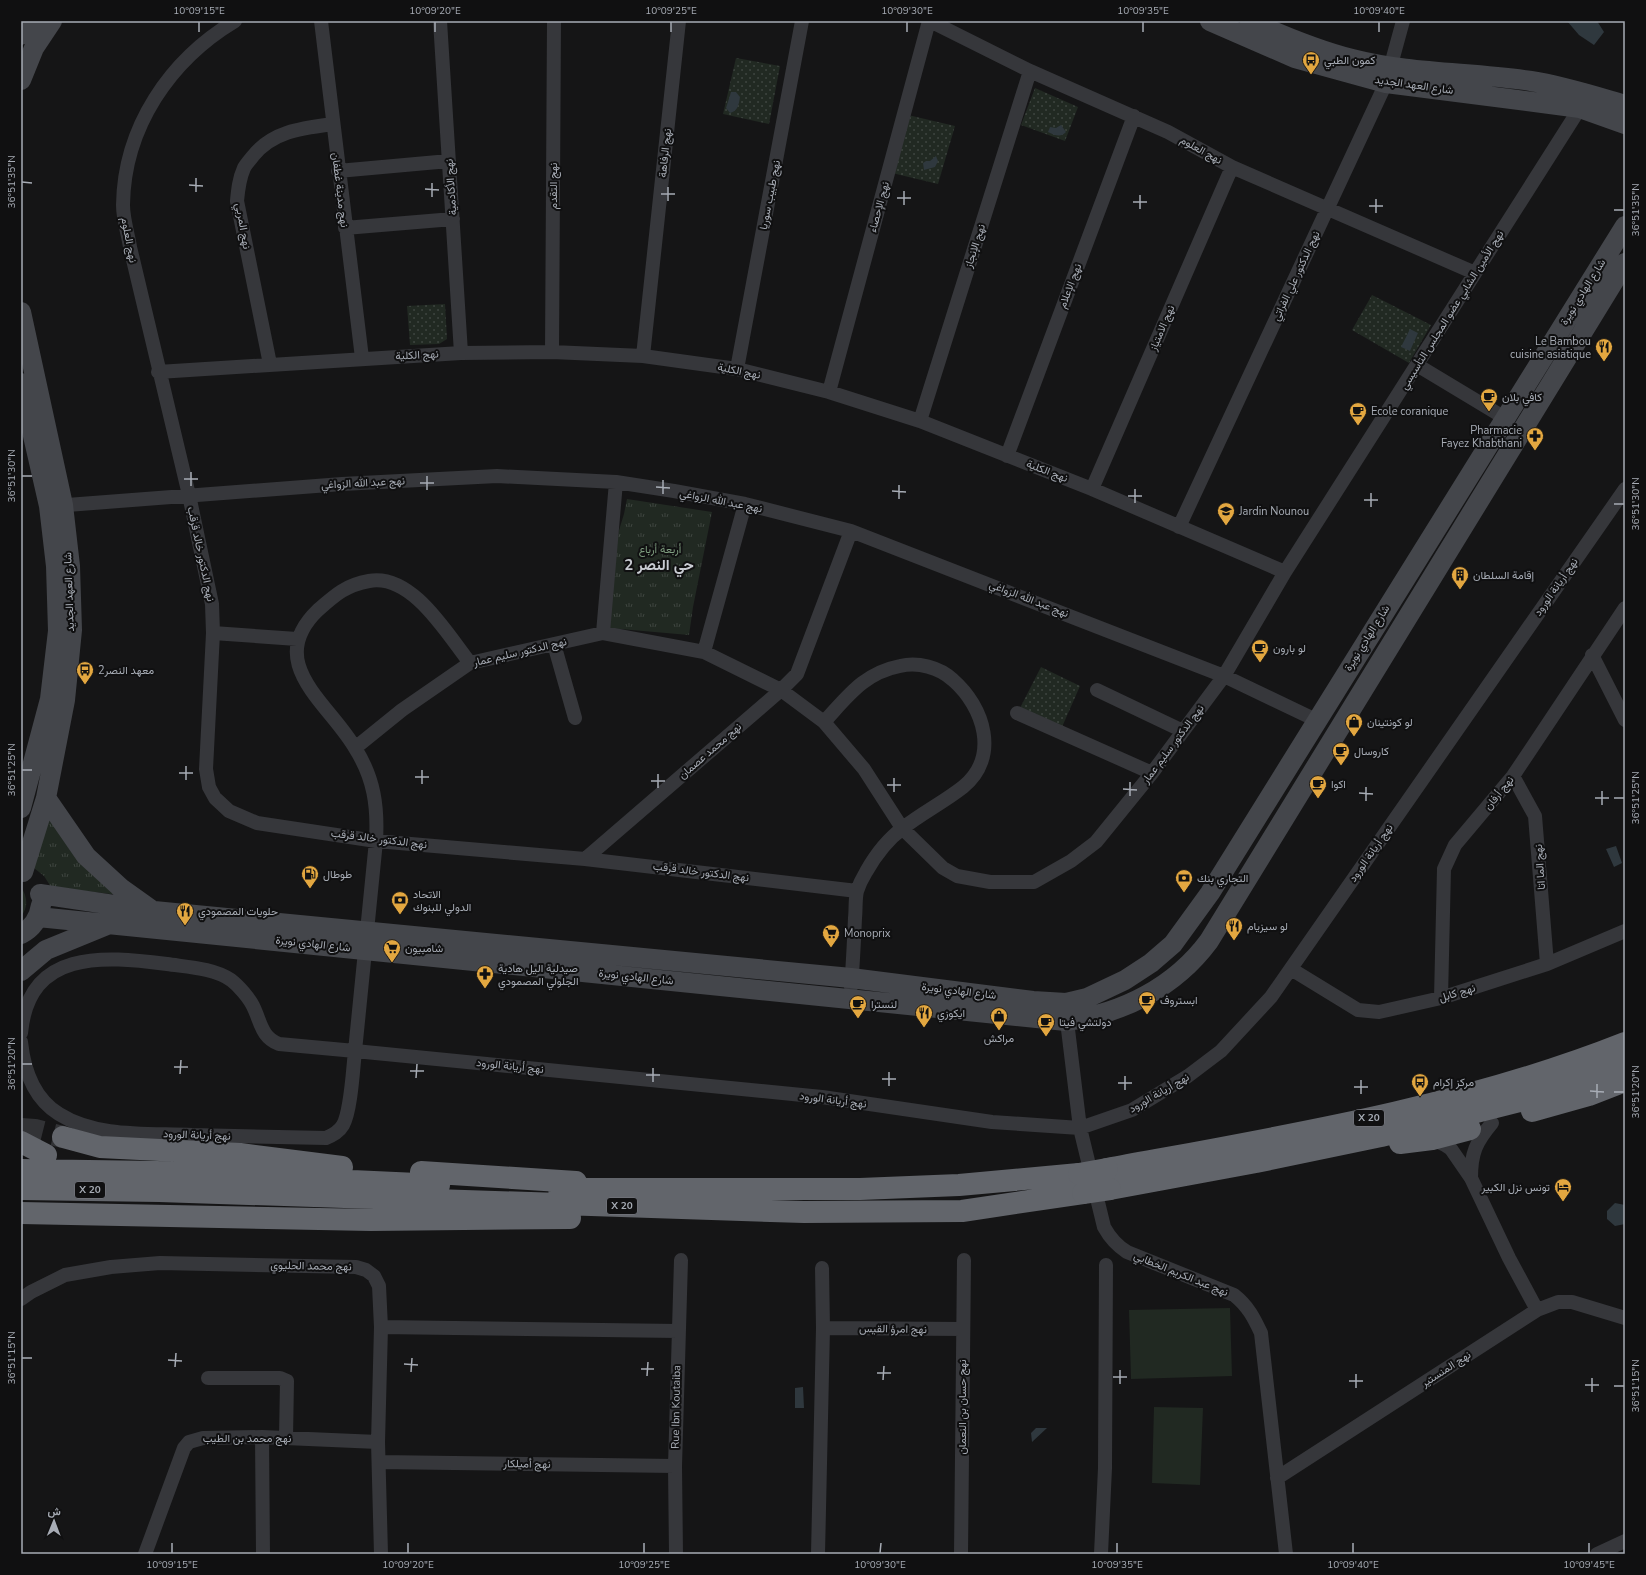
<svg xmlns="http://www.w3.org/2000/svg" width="1646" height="1575" font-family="'Nunito Sans',Vazirmatn,sans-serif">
<defs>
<pattern id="grass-tufts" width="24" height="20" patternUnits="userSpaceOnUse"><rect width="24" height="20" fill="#212922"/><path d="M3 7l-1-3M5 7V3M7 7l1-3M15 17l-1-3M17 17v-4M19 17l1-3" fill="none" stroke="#3e4540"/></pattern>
<pattern id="garden-dots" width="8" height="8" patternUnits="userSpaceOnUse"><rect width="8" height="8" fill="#212922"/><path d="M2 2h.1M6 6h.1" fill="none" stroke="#3e4540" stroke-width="1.8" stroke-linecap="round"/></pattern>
</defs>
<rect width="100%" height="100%" fill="#151516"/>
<path fill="url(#grass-tufts)" d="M627,499L712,512L693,607L689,635L609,628L616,540L624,514Z
M47,818L120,895L51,887L44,876L34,868Z
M21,887C27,896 29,907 21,916Z"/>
<path fill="url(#garden-dots)" d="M736,58L780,66L769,124L723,114Z
M1035,88L1078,107L1065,141L1021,125Z
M908,115L955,126L938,184L892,173Z
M1372,295L1431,325L1409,363L1352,330Z
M445,304L447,339L439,344L410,345L407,306Z
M1041,667L1080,686L1062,727L1020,708Z"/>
<path fill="#212922" d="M1230,1308L1232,1376L1131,1379L1129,1310Z
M1154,1407L1203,1408L1200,1485L1152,1483Z"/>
<path fill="#2f383e" d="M1567,21H1597L1604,32L1594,45L1579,35Z
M731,92H736L740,97C739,104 738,111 730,113L726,108Z
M1061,125L1066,132C1061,138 1054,135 1048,132L1050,127L1056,128Z
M936,156L938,161L935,167L924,170L923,163L926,161H930Z
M1410,329L1418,333L1410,351L1401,347Z
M1616,846L1622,863L1614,867L1606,849Z
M1615,1203L1625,1205V1224L1615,1226L1607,1219V1211Z
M803,1387L804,1408H795V1388Z
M1036,1428H1047L1032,1442L1031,1433Z"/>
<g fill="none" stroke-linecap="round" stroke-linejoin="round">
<path stroke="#323336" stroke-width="22" stroke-dasharray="22 11" stroke-linecap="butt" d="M21,1129L35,1130L63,1137"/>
<path stroke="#36373b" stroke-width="14" d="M235,21C170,60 124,127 123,205C123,219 128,234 130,247L189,495L212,604L213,633L206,769L209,787L215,798L229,811L257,823L376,841L585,859L857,891
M321,21L362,358
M440,21L461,353
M930,21L1030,71L1168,132L1232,167L1475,273
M338,171L449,161
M345,228L453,219
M552,352L554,21
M643,356L679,21
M270,364L237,201C238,190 239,179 244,168C246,164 250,160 253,156C273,131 303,128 333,124
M1417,365L1505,418
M737,369L802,21
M158,372L461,353L552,352L643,356L737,369L829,392L920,421L1092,489L1285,572
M829,392L929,21
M920,421L1030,71
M1007,456L1134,116
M1092,489L1232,167
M54,506L342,484L497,476L616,482L674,491L745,504L851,531L1224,676L1316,720
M1179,527L1386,83L1403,21
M213,633L297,639
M603,633L616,482
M554,644L575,718
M704,652L745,504
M1592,655L1625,720
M470,663C447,634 412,573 369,581C346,585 335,595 318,610C263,663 329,703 355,748C374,778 378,806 376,841L355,1051L822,1097L992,1122L1080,1128L1132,1110L1188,1076L1221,1051L1271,997L1625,489
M1097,690L1183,731
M1017,713L1152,773
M824,722C848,696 864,673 900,666C918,662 939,667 953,680C984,707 1000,757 963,787C944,802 922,813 903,828C888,839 875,856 866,872C863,877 859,885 857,891C855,899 856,909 855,918C854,941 853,964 851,987
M355,748L402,710L470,663L603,633L704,652L781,690L824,722L864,769L902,828L943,868L957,876L990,882H1034L1071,861L1096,842L1152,773L1224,676L1285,572L1580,108
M1513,776L1535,816L1547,964
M585,859L781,690L797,674L851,531
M1291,969L1358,1010L1379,1012L1441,998L1547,964L1625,931
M1441,998L1444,869L1455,845L1513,776L1625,608
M1066,1013L1080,1128L1104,1227C1110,1238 1116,1245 1127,1252L1234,1295C1248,1306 1254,1318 1261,1333L1286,1554
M21,1033C29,949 103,956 167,964C187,967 214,968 231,980C239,986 249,998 253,1006C261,1022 261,1037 279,1044L355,1051C353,1068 351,1111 343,1125C339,1132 333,1135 326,1138C281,1137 236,1136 192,1135C148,1133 97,1138 59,1114C33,1098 24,1070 21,1042
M1432,1139L1445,1145L1451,1149L1471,1178L1509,1258L1537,1310
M1471,1178C1471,1153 1476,1142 1492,1123
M21,1299L31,1292L65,1275L111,1267L160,1263L356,1267L366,1270L374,1276L379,1286L381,1327L378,1442L381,1554
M381,1327L678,1331
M823,1328L963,1329
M208,1378H280L287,1381L286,1438
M262,1437L263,1554
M379,1462L675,1466
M1277,1478L1537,1310L1558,1302H1572L1625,1318
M145,1554L184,1448L189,1442L203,1438L262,1437L378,1442
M676,1554L675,1466L681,1260
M818,1554L823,1328L822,1268
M961,1554L964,1260
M1101,1554L1105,1468L1106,1265
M1597,1554L1625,1541"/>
<path stroke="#44464b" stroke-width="20" d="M1210,21L1295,58L1386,83L1580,108L1625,124
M1250,21C1283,36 1317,50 1352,59C1410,74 1472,72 1531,81C1563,86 1594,96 1625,105
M21,35L31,21
M21,80L34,48L52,21
M21,312L63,505L70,566L72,630L65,700L46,798L23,872
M21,383L49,506L56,566L58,631L50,699L21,808
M46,798L86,856L122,889L150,909
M40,894L154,911L851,978L1033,1001L1066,1003L1087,998L1125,980L1151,963L1173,944L1210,893L1625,226
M38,917L1066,1021C1122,1014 1175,987 1209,941L1625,263
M21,934C33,928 39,918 41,905
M21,971L46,950L107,925"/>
<path stroke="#62656b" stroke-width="22" d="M1532,1111L1589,1095L1625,1081
M63,1137L100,1147L240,1154L342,1167
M21,1142L46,1155
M1400,1143L1432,1139L1470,1129
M1107,1169C1281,1137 1461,1108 1625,1043
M21,1170L157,1172L439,1185
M421,1172L576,1182
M21,1189L159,1191L804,1212L962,1211L1083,1193
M559,1189H860L959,1185L1079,1174
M1110,1189L1256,1162L1381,1136L1528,1099L1625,1063
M21,1213L371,1220L570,1218"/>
<path stroke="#62656b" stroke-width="22" d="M1079,1174L1107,1169
M1083,1193L1110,1189"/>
</g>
<path fill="none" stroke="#a7acb5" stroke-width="1.5" d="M199,32V22M435,32V22M671,32V22M907,32V22M1143,32V22M1379,32V22M22,182L32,183M189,185L203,186M425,189L439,190M196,192V178M661,194H675M432,197V183M897,198H911M668,201V187M1133,202H1147M904,205V191M1369,206H1383M1140,209V195M1614,210H1624M1376,213V199M22,476H32M184,479H198M420,483H434M191,486V472M656,487L670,488M427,490V476M892,491L906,492M663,494V480M1128,496H1142M899,499V485M1364,500H1378M1135,503V489M1614,504H1624M1371,507V493M22,770H32M179,773H193M415,777H429M186,780V766M651,781H665M422,784V770M887,785H901M658,788V774M1123,789L1137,790M894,792V778M1359,793L1373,794M1130,796V782M1595,798H1609M1614,798H1624M1366,801V787M1602,805V791M22,1064H32M174,1067H188M410,1071H424M180,1074L181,1060M646,1075H660M416,1078L417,1064M882,1079H896M653,1082V1068M1118,1083H1132M889,1086V1072M1354,1087H1368M1125,1090V1076M1590,1091L1604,1092M1614,1092H1624M1361,1094V1080M1597,1098V1084M22,1358H32M168,1360L182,1361M404,1364L418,1365M175,1367L176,1353M641,1369H654M411,1372L412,1358M877,1373H891M647,1376L648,1362M1113,1377H1127M883,1380L884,1366M1349,1381H1363M1120,1384V1370M1585,1385H1599M1614,1386H1624M1356,1388V1374M1592,1392V1378M172,1553V1543M408,1553V1543M644,1553V1543M880,1553L881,1543M1117,1553V1543M1353,1553V1543M1589,1553V1543"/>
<defs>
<g id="bus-pin" transform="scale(0.9)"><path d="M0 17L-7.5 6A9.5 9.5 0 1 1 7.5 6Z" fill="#e3a740" stroke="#101011"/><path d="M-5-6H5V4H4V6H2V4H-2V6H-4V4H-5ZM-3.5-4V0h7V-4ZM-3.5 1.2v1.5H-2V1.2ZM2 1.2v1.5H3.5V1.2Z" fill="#111"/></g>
<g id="restaurant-pin" transform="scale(0.9)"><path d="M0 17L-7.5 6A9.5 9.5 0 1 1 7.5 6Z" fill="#e3a740" stroke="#101011"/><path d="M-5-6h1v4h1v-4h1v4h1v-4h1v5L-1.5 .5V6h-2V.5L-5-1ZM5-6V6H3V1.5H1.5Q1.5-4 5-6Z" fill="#111"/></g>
<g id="cafe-pin" transform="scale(0.9)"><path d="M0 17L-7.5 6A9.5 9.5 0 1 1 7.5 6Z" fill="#e3a740" stroke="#101011"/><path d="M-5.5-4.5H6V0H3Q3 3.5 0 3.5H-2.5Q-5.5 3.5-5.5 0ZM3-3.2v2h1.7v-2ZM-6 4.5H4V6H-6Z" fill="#111"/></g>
<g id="pharmacy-pin" transform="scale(0.9)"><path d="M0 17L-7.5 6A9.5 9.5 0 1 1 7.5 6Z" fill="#e3a740" stroke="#101011"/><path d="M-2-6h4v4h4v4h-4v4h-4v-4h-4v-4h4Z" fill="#111"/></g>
<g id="school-pin" transform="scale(0.9)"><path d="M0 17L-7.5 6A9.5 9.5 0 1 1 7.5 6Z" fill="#e3a740" stroke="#101011"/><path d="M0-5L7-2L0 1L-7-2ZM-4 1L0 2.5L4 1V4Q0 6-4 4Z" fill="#111"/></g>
<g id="building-pin" transform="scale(0.9)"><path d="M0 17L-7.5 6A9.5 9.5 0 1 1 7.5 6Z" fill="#e3a740" stroke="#101011"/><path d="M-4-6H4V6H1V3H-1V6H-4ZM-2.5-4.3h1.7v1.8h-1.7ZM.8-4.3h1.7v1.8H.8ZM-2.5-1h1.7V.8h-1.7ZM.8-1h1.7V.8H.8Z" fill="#111"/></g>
<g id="shop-pin" transform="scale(0.9)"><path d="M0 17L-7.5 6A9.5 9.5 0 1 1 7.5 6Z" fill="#e3a740" stroke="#101011"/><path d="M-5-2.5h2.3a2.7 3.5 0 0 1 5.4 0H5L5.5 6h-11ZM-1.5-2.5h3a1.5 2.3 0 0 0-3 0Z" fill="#111"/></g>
<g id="fuel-pin" transform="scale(0.9)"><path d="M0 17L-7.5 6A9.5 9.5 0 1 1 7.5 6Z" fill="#e3a740" stroke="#101011"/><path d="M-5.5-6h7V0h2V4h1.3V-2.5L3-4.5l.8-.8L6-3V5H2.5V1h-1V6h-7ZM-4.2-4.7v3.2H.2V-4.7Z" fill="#111"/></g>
<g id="bank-pin" transform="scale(0.9)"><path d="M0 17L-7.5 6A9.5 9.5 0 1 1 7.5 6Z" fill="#e3a740" stroke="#101011"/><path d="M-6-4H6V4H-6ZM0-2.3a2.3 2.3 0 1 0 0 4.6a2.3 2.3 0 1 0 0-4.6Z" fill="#111"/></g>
<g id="supermarket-pin" transform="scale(0.9)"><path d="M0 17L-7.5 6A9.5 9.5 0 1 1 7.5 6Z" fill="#e3a740" stroke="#101011"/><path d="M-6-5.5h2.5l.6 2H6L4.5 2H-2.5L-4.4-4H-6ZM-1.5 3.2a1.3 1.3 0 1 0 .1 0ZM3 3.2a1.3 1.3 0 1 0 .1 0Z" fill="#111"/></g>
<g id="hotel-pin" transform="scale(0.9)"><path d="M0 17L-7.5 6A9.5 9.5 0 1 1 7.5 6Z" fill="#e3a740" stroke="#101011"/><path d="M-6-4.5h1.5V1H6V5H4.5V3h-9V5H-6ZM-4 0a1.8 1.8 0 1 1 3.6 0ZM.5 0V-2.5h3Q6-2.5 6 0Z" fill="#111"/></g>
</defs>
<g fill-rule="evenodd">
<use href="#bus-pin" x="1311" y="60"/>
<use href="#restaurant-pin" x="1604" y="347"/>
<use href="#cafe-pin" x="1489" y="397"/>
<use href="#cafe-pin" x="1358" y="411"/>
<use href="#pharmacy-pin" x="1535" y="436"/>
<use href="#school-pin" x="1226" y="511"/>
<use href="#building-pin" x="1460" y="575"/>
<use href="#cafe-pin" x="1260" y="648"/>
<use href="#bus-pin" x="85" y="670"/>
<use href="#shop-pin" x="1354" y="722"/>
<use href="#cafe-pin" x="1341" y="751"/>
<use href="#cafe-pin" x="1318" y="784"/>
<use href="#fuel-pin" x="310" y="874"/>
<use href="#bank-pin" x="1184" y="878"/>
<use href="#bank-pin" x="400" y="900"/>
<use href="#restaurant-pin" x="185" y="911"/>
<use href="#restaurant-pin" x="1234" y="926"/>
<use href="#supermarket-pin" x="831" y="933"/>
<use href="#supermarket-pin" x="392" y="948"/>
<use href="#pharmacy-pin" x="485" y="974"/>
<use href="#cafe-pin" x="1147" y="1000"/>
<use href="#cafe-pin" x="858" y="1004"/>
<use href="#restaurant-pin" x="924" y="1013"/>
<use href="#shop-pin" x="999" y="1016"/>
<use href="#cafe-pin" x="1046" y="1022"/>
<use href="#bus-pin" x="1420" y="1082"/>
<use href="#hotel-pin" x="1563" y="1187"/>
</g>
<g text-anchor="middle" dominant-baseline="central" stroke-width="4" stroke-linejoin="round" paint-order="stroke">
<g fill="#101011" stroke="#7a7d84" stroke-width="1">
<rect x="1354" y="1110" width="30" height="16" rx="3"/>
<rect x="75" y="1182" width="30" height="16" rx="3"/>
<rect x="607" y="1198" width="30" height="16" rx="3"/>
</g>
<g font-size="10" font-weight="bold" fill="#a7acb5">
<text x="1369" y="1118">X 20</text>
<text x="90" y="1190">X 20</text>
<text x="622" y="1206">X 20</text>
</g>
<g font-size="11" fill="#a7acb5" stroke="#101011" text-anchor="start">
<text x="1324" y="60">كمون الطبي</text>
<text x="1591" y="341" text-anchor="end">Le Bambou<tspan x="1591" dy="13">cuisine asiatique</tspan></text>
<text x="1502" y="397">كافي بلان</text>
<text x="1371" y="411">Ecole coranique</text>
<text x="1522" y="430" text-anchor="end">Pharmacie<tspan x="1522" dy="13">Fayez Khabthani</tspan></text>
<text x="1239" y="511">Jardin Nounou</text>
<text x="1473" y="575">إقامة السلطان</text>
<text x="1273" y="648">لو بارون</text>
<text x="98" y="670">معهد النصر2</text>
<text x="1367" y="722">لو كونتينان</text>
<text x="1354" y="751">كاروسال</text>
<text x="1331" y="784">اكوا</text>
<text x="323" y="874">طوطال</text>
<text x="1197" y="878">التجاري بنك</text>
<text x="413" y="894">الاتحاد<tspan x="413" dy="13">الدولي للبنوك</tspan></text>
<text x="198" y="911">حلويات المصمودي</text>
<text x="1247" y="926">لو سيزيام</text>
<text x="844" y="933">Monoprix</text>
<text x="405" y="948">شامبيون</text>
<text x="498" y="968">صيدلية اليل هادية<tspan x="498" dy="13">الجلولي المصمودي</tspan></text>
<text x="1160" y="1000">ابستروف</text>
<text x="871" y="1004">لنسترا</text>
<text x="937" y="1013">ايكوزي</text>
<text x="1059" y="1022">دولتشي فيتا</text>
<text x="999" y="1038" text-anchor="middle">مراكش</text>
<text x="1433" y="1082">مركز إكرام</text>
<text x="1550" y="1187" text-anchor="end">تونس نزل الكبير</text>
</g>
<g font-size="11" fill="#a7acb5" stroke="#101011">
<text transform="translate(1414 85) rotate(8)">شارع العهد الجديد</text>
<text transform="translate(1201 150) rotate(29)">نهج العلوم</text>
<text transform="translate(665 153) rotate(-84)">نهج الرفاهة</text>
<text transform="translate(553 186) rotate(-90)">نهج التقدم</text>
<text transform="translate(451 187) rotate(-94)">نهج الأكادمية</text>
<text transform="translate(340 190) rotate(83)">نهج مدينة غطفان</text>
<text transform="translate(770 195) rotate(-79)">نهج طبيب سوريا</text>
<text transform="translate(879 207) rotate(-75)">نهج الإحصاء</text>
<text transform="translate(243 226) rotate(80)">نهج المربي</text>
<text transform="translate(129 240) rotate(79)">نهج العلوم</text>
<text transform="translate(975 246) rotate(-72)">نهج الإنجاز</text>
<text transform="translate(1296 276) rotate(-65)">نهج الدكتور علي الفراتي</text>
<text transform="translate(1070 286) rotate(-69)">نهج الإعلام</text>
<text transform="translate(1583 292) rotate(-58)">شارع الهادي نويرة</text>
<text transform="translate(1452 310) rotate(-58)">نهج الأمين الشابي عضو المجلس التأسيسي</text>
<text transform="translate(1162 328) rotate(-67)">نهج الامتياز</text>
<text transform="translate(417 355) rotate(-3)">نهج الكلية</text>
<text transform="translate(739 371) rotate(11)">نهج الكلية</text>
<text transform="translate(1047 471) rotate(21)">نهج الكلية</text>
<text transform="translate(363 483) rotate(-3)">نهج عبد الله الزواغي</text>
<text transform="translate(721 501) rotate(11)">نهج عبد الله الزواغي</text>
<text transform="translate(201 554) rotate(78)">نهج الدكتور خالد قرقب</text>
<text transform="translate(1556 587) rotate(-55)">نهج أريانة الورود</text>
<text transform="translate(69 592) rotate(-92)">شارع العهد الجديد</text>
<text transform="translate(1029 599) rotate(21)">نهج عبد الله الزواغي</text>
<text transform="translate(1367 638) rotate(-58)">شارع الهادي نويرة</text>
<text transform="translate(520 652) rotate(-13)">نهج الدكتور سليم عمار</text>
<text transform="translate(1173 744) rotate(-53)">نهج الدكتور سليم عمار</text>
<text transform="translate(710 751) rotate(-41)">نهج محمد عصمان</text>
<text transform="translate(1499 793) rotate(-51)">نهج أرفان</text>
<text transform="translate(379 839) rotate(7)">نهج الدكتور خالد قرقب</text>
<text transform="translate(1371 853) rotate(-55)">نهج أريانة الورود</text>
<text transform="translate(1540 867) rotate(-94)">نهج الما اتا</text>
<text transform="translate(701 872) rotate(7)">نهج الدكتور خالد قرقب</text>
<text transform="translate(313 944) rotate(6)">شارع الهادي نويرة</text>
<text transform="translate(636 977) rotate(6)">شارع الهادي نويرة</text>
<text transform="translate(959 991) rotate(7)">شارع الهادي نويرة</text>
<text transform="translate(1457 993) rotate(-17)">نهج كابل</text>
<text transform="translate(510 1066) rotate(6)">نهج أريانة الورود</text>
<text transform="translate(1159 1093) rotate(-30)">نهج أريانة الورود</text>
<text transform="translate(833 1100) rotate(7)">نهج أريانة الورود</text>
<text transform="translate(197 1135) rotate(2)">نهج أريانة الورود</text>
<text transform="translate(311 1266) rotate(1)">نهج محمد الحليوي</text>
<text transform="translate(1181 1274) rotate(22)">نهج عبد الكريم الخطابي</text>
<text transform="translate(893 1329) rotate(1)">نهج امرؤ القيس</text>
<text transform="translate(1446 1369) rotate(-33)">نهج المنستير</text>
<text transform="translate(676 1407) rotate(-89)">Rue Ibn Koutaiba</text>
<text transform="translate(962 1407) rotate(-90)">نهج حسان بن النعمان</text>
<text x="247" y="1438">نهج محمد بن الطيب</text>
<text transform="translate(527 1464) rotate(1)">نهج أميلكار</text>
</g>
<g font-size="11" fill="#809f81" stroke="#101011">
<text x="660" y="549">أربعة أرباع</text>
</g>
<g font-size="15" font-weight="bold" fill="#c8cbd2" stroke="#101011">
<text x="659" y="565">حي النصر 2</text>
</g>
</g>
<rect width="1646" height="1575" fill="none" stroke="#101011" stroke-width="44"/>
<g transform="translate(54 1521) rotate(1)" stroke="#101011" stroke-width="3" paint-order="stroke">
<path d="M0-3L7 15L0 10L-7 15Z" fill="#a7acb5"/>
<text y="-6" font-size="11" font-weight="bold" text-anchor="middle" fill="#a7acb5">ش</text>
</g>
<rect x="22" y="22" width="1602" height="1531" fill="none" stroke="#a7acb5" stroke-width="1.5"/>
<g font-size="10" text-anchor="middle" fill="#a7acb5">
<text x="199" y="14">10°09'15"E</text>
<text x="435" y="14">10°09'20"E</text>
<text x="671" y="14">10°09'25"E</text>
<text x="907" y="14">10°09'30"E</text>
<text x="1143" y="14">10°09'35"E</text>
<text x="1379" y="14">10°09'40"E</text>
<text transform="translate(11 182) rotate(-90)" y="4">36°51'35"N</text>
<text transform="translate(1635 210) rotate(-90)" y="4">36°51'35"N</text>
<text transform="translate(11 476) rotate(-90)" y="4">36°51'30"N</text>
<text transform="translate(1635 504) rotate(-90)" y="4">36°51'30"N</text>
<text transform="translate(11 770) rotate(-90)" y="4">36°51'25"N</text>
<text transform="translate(1635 798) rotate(-90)" y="4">36°51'25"N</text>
<text transform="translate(11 1064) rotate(-90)" y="4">36°51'20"N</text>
<text transform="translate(1635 1092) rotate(-90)" y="4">36°51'20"N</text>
<text transform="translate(11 1358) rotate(-90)" y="4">36°51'15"N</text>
<text transform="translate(1635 1386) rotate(-90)" y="4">36°51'15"N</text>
<text x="172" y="1568">10°09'15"E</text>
<text x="408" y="1568">10°09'20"E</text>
<text x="644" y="1568">10°09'25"E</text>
<text x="880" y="1568">10°09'30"E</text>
<text x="1117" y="1568">10°09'35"E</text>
<text x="1353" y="1568">10°09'40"E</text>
<text x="1589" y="1568">10°09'45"E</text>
</g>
</svg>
